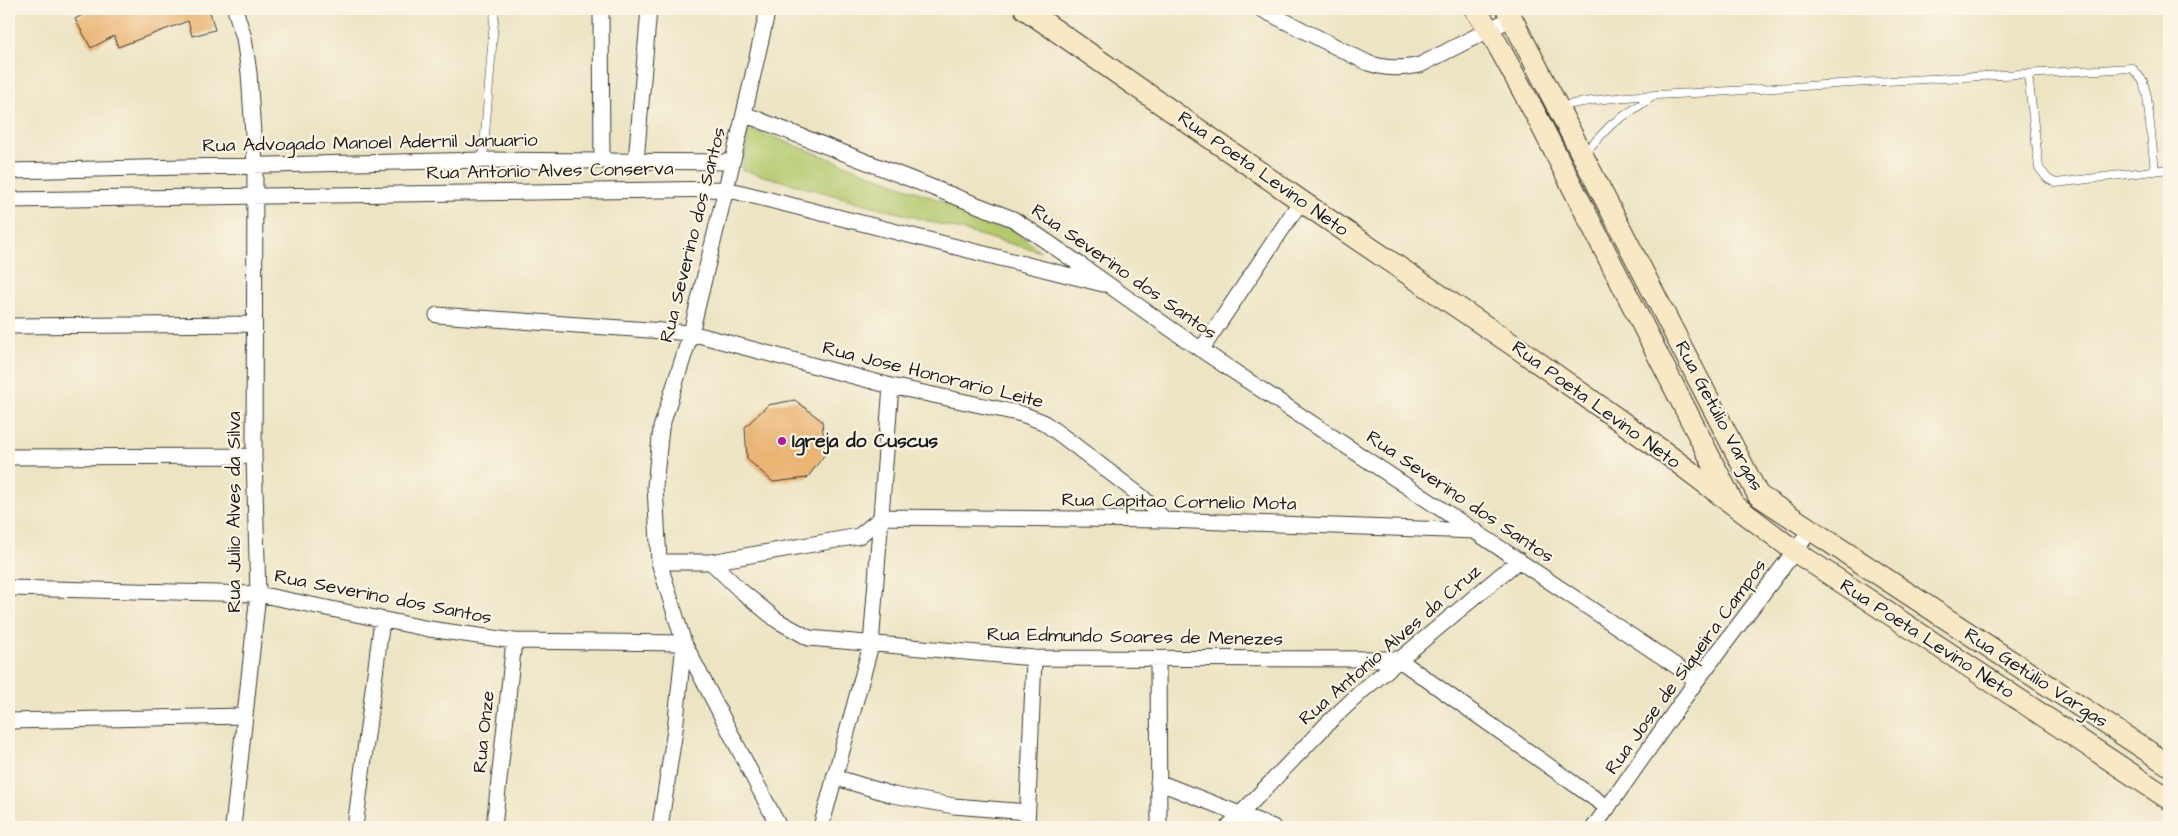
<svg xmlns="http://www.w3.org/2000/svg" width="2178" height="836" font-family="'Architects Daughter',sans-serif">
<rect width="100%" height="100%" fill="#fcf5e5"/>
<filter id="ink" filterUnits="userSpaceOnUse"><feTurbulence type="fractalNoise" baseFrequency=".02" numOctaves="2"/><feDisplacementMap in="SourceGraphic" scale="10" xChannelSelector="R" yChannelSelector="G"/><feConvolveMatrix kernelMatrix="1 2 1 2 8 2 1 2 1" color-interpolation-filters="sRGB"/></filter>
<filter id="wash" filterUnits="userSpaceOnUse"><feTurbulence type="fractalNoise" baseFrequency=".0096" numOctaves="4" result="noise"/><feDisplacementMap in="SourceGraphic" scale="20" xChannelSelector="R" yChannelSelector="G"/><feGaussianBlur stdDeviation="1.12" result="paint"/><feColorMatrix in="noise" values="0 0 0 0 0 0 0 0 0 0 0 0 0 0 0 0 0 1.4 0 .05"/><feComposite in="paint" operator="in"/></filter>
<g filter="url(#wash)">
<rect width="100%" height="100%" fill="#ece4c3"/>
<path fill="#b3c96e" stroke="#687245" d="M749,128L1010,227L1041,252L742,170Z"/>
<g id="blocks">
<path fill="#eab473" d="M94,9H216L210,12L215,30L192,36L188,21L118,47L114,36L91,48L75,19Z
M795,400L822,421L825,454L807,478L773,482L747,459L745,427L768,405Z"/>
</g>
</g>
<g filter="url(#ink)">
<use href="#blocks" fill-opacity="0" stroke="#3b3a35" stroke-width="1"/>
<g fill="none" stroke-linecap="round" stroke-linejoin="round">
<g stroke="#3b3a35" stroke-width="9">
<path id="lane" d="M2028,74L2039,168L2048,179L2056,183L2169,169
M1558,107C1615,94 1673,95 1731,91C1865,81 1998,76 2132,68L2143,81L2147,96L2155,171
M1583,154L1612,124L1652,97
M483,160L495,9"/>
</g>
<g stroke="#3b3a35" stroke-width="17">
<path id="street" d="M601,9L602,161
M1261,9L1368,63C1386,69 1401,69 1420,65L1512,18
M744,114L768,9
M636,161L649,9
M9,171L483,160L731,162
M9,200L726,189L1103,284
M437,315L691,333L891,386L1022,414L1043,422L1065,438L1142,497L1165,520
M9,326L254,324
M1201,350L1301,201
M9,457L254,456
M659,562H711L859,536L882,517L1165,520L1476,531
M711,562L740,590L778,621L809,638L1034,658L1398,659
M9,588L258,594L429,629L514,641L684,643
M1398,659L1608,808
M1158,660L1159,827
M9,721L245,716
M834,777L893,795L954,806L1027,812
M1158,782L1273,827
M233,827L258,594L254,456L255,164L249,73L244,38L235,9
M355,827L382,620
M494,827L514,641
M660,827L675,730L684,643
M779,827L684,643L659,562L655,486L661,428L691,333L744,114L1013,219C1078,261 1139,308 1203,351C1368,461 1533,569 1697,680
M821,827L871,645L891,386
M1027,827L1034,658
M1228,827L1329,722L1362,691L1519,560
M1594,827L1697,680L1810,531"/>
</g>
<g stroke="#3b3a35" stroke-width="23">
<path id="secondary" d="M1025,9L1301,201L1519,349L1664,452L1796,552L2169,799
M1475,9L1490,31L1536,115L1733,503
M1507,9L1758,495L2169,765"/>
</g>
<use href="#lane" stroke="#fff" stroke-width="8"/>
<use href="#street" stroke="#fff" stroke-width="15"/>
<use href="#secondary" stroke="#f8e8c3" stroke-width="21"/>
</g>
</g>
<circle fill="#b5179e" stroke="#fcf5e5" stroke-width="2" cx="782" cy="441" r="5"/>
<g text-anchor="middle" dominant-baseline="central" stroke-width="4.5" stroke-linejoin="round" paint-order="stroke">
<g font-size="19" fill="#1c1c1c" stroke="#fcf5e5">
<text transform="translate(370 143) rotate(-1)">Rua Advogado Manoel Adernil Januario</text>
<text transform="translate(550 171) rotate(-1)">Rua Antonio Alves Conserva</text>
<text transform="translate(1263 174) rotate(35)">Rua Poeta Levino Neto</text>
<text transform="translate(693 235) rotate(-76)">Rua Severino dos Santos</text>
<text transform="translate(1124 272) rotate(35)">Rua Severino dos Santos</text>
<text transform="translate(933 375) rotate(14)">Rua Jose Honorario Leite</text>
<text transform="translate(1596 405) rotate(36)">Rua Poeta Levino Neto</text>
<text transform="translate(1719 416) rotate(62)">Rua Getúlio Vargas</text>
<text transform="translate(1460 497) rotate(34)">Rua Severino dos Santos</text>
<text transform="translate(1179 502) rotate(1)">Rua Capitao Cornelio Mota</text>
<text transform="translate(234 512) rotate(-90)">Rua Julio Alves da Silva</text>
<text transform="translate(383 597) rotate(11)">Rua Severino dos Santos</text>
<text transform="translate(1135 637) rotate(1)">Rua Edmundo Soares de Menezes</text>
<text transform="translate(1927 639) rotate(33)">Rua Poeta Levino Neto</text>
<text transform="translate(1390 645) rotate(-41)">Rua Antonio Alves da Cruz</text>
<text transform="translate(1686 667) rotate(-54)">Rua Jose de Siqueira Campos</text>
<text transform="translate(2036 678) rotate(33)">Rua Getúlio Vargas</text>
<text transform="translate(484 732) rotate(-84)">Rua Onze</text>
</g>
<g font-size="19" font-weight="bold" fill="#1c1c1c" stroke="#fcf5e5" text-anchor="start">
<text x="792" y="441">Igreja do Cuscus</text>
</g>
</g>
<rect width="2178" height="836" fill="none" stroke="#fcf5e5" stroke-width="30"/>
</svg>
